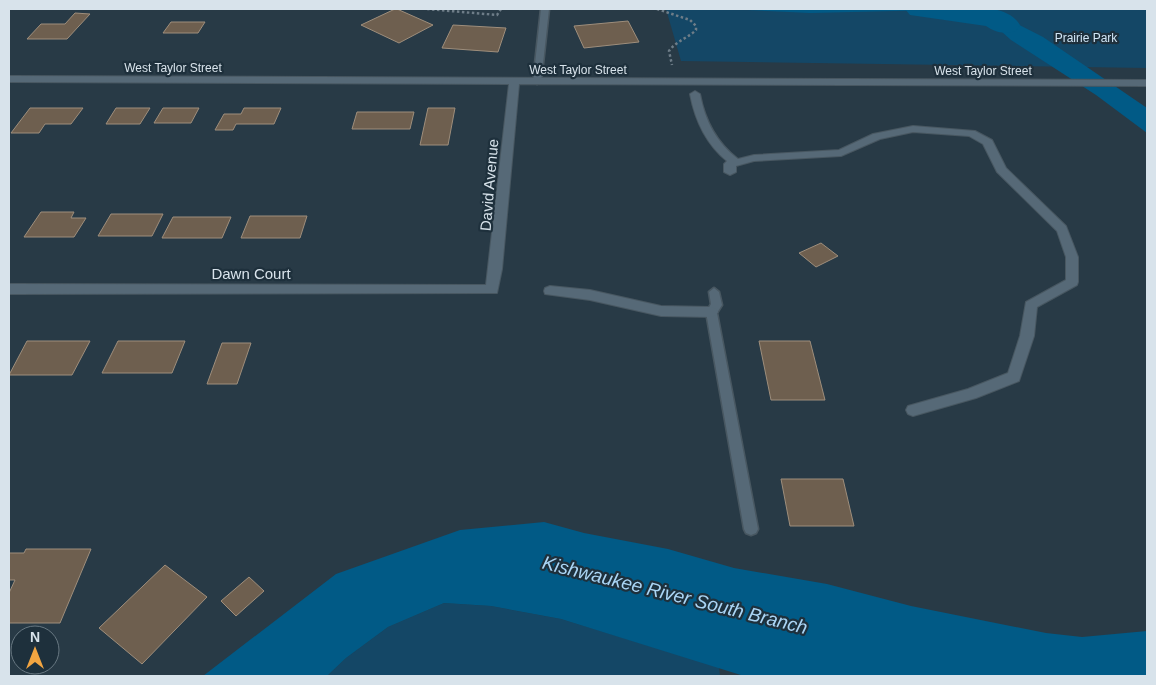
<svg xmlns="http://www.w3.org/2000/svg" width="1156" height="685" font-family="Arial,sans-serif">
<rect width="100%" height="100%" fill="#283a46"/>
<path fill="#144766" d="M666,9H1147V68L681,61Z
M444,603L491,606L561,619L719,667L720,676H327L346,658L388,627Z"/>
<path fill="#015a86" d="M726,9H962L1000,15L1043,37L1147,108V133L1096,95L1011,40L992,23L938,10L810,13Z
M544,522L584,533L668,549L734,568L827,584L911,606L1046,633L1082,637L1147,631V676H744L561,619L491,606L444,603L388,627L346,658L327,676H203L336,574L460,530Z"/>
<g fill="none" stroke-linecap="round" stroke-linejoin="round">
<path fill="#015a86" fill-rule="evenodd" d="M905,9H994C1005,12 1014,15 1020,25L1016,31C1004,34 996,33 986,26L910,15Z"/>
</g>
<path fill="#6e5f4f" stroke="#9e8e7c" d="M395,9H397L433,25L399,43L361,25Z
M75,13L90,14L67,39H27L41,24H65Z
M628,21L639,42L584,48L574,26Z
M171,22H205L198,33H163Z
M453,25L506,28L498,52L442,48Z
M30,108H83L71,124H45L39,133H11Z
M116,108H150L140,124H106Z
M163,108H199L191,123H154Z
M244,108H281L274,124H236L233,130H215L224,114H241Z
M428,108H455L448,145H420Z
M357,112H414L410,129H352Z
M41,212H74L71,218H86L74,237H24Z
M111,214H163L152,236H98Z
M250,216H307L300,238H241Z
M173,217H231L222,238H162Z
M821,243L838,256L816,267L799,253Z
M27,341H90L72,375H9Z
M118,341H185L172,373H102Z
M759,341H810L825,400H771Z
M222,343H251L237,384H207Z
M781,479H843L854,526H790Z
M26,549H91L60,623H9V593L15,580H9V553H24Z
M165,565L207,597L142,664L99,628Z
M249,577L264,591L236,616L221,601Z"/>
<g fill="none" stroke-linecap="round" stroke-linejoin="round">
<g stroke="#485761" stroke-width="3">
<path id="service" d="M541,9H549L541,82L537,84L533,82Z
M714,288L719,292L722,305L717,313L758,529L756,533L751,535L746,533L744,529L706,312L711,304L709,292Z"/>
</g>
<g stroke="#485761" stroke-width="2">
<path id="pedestrian" d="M695,91L700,94C705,121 716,142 738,159L754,155L839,150L873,134L913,126L975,131L992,140L1006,168L1066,226L1078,257V282L1077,285L1037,307L1034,336L1019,381L976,398L913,416L908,414L906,410L908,406L968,389L1008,373L1020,336L1026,302L1066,280V257L1057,231L997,172L983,144L969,136L913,132L880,139L841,156L754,161L736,166V172L730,175L724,172V164L727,161C706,144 695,120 690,94Z
M550,286L590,290L661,306L711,307L716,309L718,312L716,315L711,317L661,316L590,300L545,294L544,291L545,288Z"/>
</g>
<g stroke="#485761" stroke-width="2">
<path id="minor" d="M9,76L1147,80V86L519,84L502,269L497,293L9,294V284L486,285L509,84L9,82Z"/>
</g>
<path stroke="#6e7d88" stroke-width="2.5" stroke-dasharray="2.5 2.5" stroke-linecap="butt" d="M427,9L497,15L501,9
M657,9L690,20L696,26V30C688,38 676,41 669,51L672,65"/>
<use href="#service" fill="#566977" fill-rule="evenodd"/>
<use href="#pedestrian" fill="#566977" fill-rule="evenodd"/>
<use href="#minor" fill="#566977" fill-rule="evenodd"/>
</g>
<g text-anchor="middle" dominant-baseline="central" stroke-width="4.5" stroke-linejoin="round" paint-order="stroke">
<g font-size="12" fill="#d0e5f5" stroke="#1e303c">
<text x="1086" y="38">Prairie Park</text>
</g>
<g font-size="12" fill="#d8e3eb" stroke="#1e303c">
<text x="173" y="68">West Taylor Street</text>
<text x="578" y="70">West Taylor Street</text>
<text x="983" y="71">West Taylor Street</text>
</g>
<g font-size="15" fill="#d8e3eb" stroke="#1e303c">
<text transform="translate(489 185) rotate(-85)">David Avenue</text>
<text x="251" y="273">Dawn Court</text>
</g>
<g font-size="19" font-style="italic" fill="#aad5f5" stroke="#1e303c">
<text transform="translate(675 595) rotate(14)">Kishwaukee River South Branch</text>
</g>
</g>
<rect width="1156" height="685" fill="none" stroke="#d8e3eb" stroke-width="20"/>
<g transform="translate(35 650)"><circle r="24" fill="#1e303c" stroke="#687882"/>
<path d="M0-4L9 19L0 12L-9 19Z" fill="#f2a541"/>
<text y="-8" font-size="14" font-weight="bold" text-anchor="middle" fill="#d8e3eb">N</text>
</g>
</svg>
